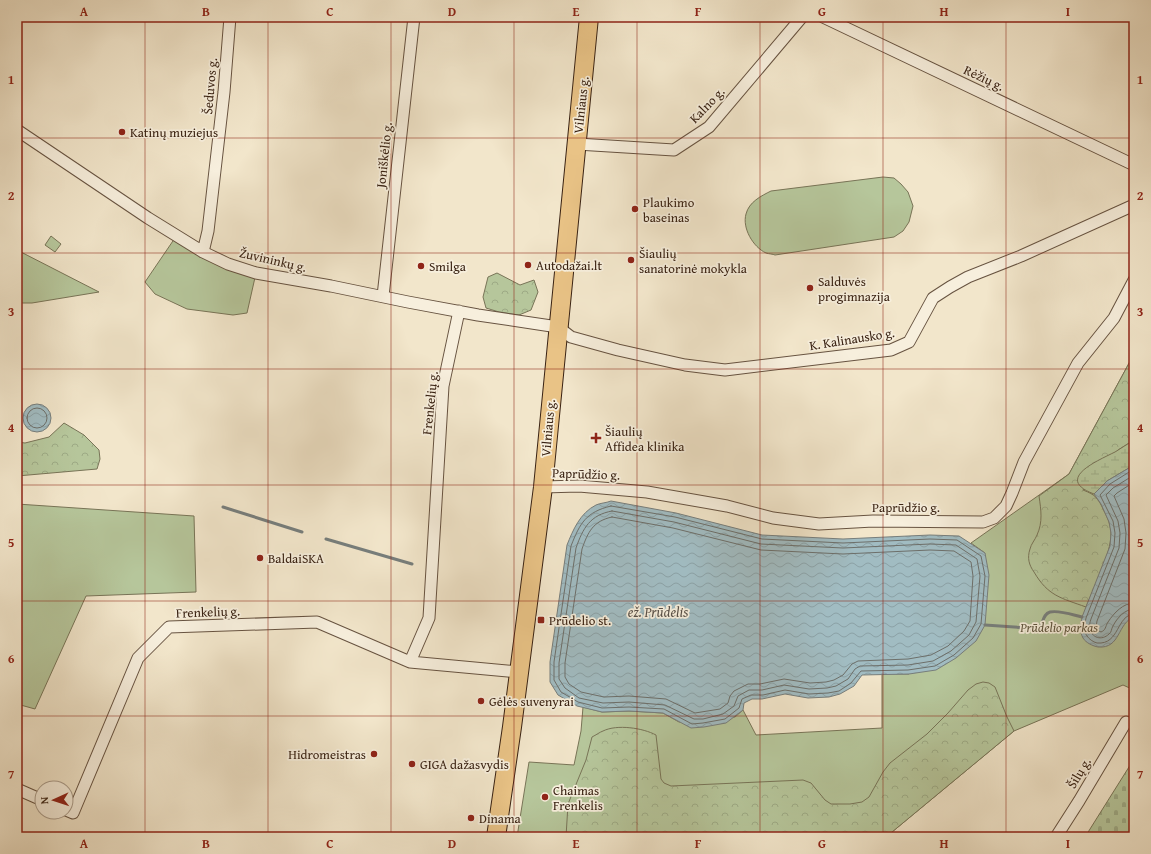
<svg xmlns="http://www.w3.org/2000/svg" width="1151" height="854" font-family="'Gentium Book Plus',serif">
<defs>
<pattern id="forest-crowns" width="20" height="18" patternUnits="userSpaceOnUse"><rect width="20" height="18" fill="#b6c69b"/><path d="M2 6a3 3 0 1 1 6 0M12 15a3 3 0 1 1 6 0" fill="none" stroke="#9daa85"/></pattern>
<pattern id="wetland-marsh" width="20" height="14" patternUnits="userSpaceOnUse"><rect width="20" height="14" fill="#b6c69b"/><path d="M1 5h8M5 5V1M11 12h8M15 12V8" fill="none" stroke="#9daa85"/></pattern>
<pattern id="cemetery-stones" width="16" height="16" patternUnits="userSpaceOnUse"><rect width="16" height="16" fill="#b6c69b"/><path d="M2 7V4a2 2 0 0 1 4 0v3zM10 15v-3a2 2 0 0 1 4 0v3z" fill="#9daa85"/></pattern>
<pattern id="water-waves" width="16" height="10" patternUnits="userSpaceOnUse"><rect width="16" height="10" fill="#a1bcc2"/><path d="M0 5q4-4 8 0t8 0" fill="none" stroke="#8ba1a6"/></pattern>
</defs>
<rect width="100%" height="100%" fill="#f2e6cb"/>
<filter id="stains"><feTurbulence type="fractalNoise" baseFrequency=".005" numOctaves="4"/><feColorMatrix values="0 0 0 0 .2 0 0 0 0 .09 0 0 0 0 .02 0 0 0 .5 -.17"/></filter>
<radialGradient id="worn" r=".72"><stop offset=".6" stop-color="#630" stop-opacity="0"/><stop offset="1" stop-color="#630" stop-opacity=".3"/></radialGradient>
<path fill="#b6c69b" stroke="#787457" d="M883,177L894,178L901,184L908,192L913,206L909,222L903,231L894,237L775,255C773,254 769,254 766,253C753,247 742,228 746,214C749,202 761,196 771,191Z
M177,235L256,273L247,313L233,315L187,309L155,294L145,282Z
M51,236L61,244L55,252L45,245Z
M17,250L99,292L32,303H17Z
M1134,354V690L1123,685L1014,731L886,837H517L529,762L574,765L581,731L583,707L602,712L629,711L663,713L679,722L735,717L743,710L756,735L882,728V674H909L985,553L971,543L1069,474Z
M17,504L194,516L196,592L86,596L35,709L17,704Z"/>
<path fill="url(#forest-crowns)" stroke="#787457" d="M497,273L520,285L534,280L538,292L531,310L519,315L499,312L486,308L483,297L488,277Z
M1134,354V440L1118,450L1083,490C1096,495 1098,498 1104,511C1108,518 1111,526 1111,534C1111,554 1094,587 1086,607C1061,598 1048,596 1034,572C1029,565 1027,558 1030,549C1031,544 1035,540 1037,535C1043,522 1041,510 1039,496L1069,474Z
M64,423L84,435L99,450L100,459L97,469L17,476V442L25,443L49,437Z
M983,682L989,683L995,687L1007,717L1014,731L886,837H566L568,804L586,760L592,737C596,735 600,732 603,731C617,724 643,728 656,735L661,779L664,783L671,786L803,780L811,783L825,800L831,804H850L862,802L869,797L883,772L890,763L927,734L948,713L968,690L976,684Z"/>
<path fill="url(#wetland-marsh)" stroke="#787457" d="M1134,440V465L1107,481L1094,494C1054,479 1097,461 1115,452C1121,448 1128,444 1134,440Z"/>
<path fill="url(#cemetery-stones)" stroke="#787457" d="M1134,759V837H1085Z"/>
<path fill="url(#water-waves)" stroke="#777e7c" d="M23 418a14 14 0 1 1 28 0a14 14 0 1 1-28 0Z
M1134,465V617C1117,623 1121,649 1098,647C1093,646 1086,643 1083,638C1079,631 1081,623 1082,617L1110,546L1111,533L1109,522L1101,504L1094,494L1107,481Z
M611,501L676,513L762,535L843,539L930,535L959,536L985,553L989,575L985,625L976,641L956,658L936,670L909,674L862,675L854,686L840,694L829,697L808,698L785,694L762,699H752L744,703L743,710L726,723L704,727L691,728L663,713L629,711L602,712L577,706L558,695L550,682V662L567,545C573,530 580,513 596,505C600,503 606,503 611,501Z"/>
<g fill="none" stroke-linecap="round" stroke-linejoin="round">
<path stroke="#6d6f6a" stroke-width="1" d="M27 418a10 10 0 1 1 20 0a10 10 0 1 1-20 0Z
M1134,469L1110,484L1100,495L1113,521L1115,533L1114,547L1086,618C1085,624 1083,631 1087,636C1089,639 1093,642 1097,643C1120,645 1116,615 1134,614
M1134,475L1113,488L1106,495L1118,521L1120,533L1119,548L1091,619C1090,622 1089,625 1090,628C1091,638 1102,641 1109,634C1112,632 1111,629 1113,626C1117,618 1125,609 1134,609
M1134,482L1117,493L1114,496L1124,519L1126,533L1125,549L1097,621L1096,627L1097,630L1101,632C1106,630 1105,627 1108,622C1114,613 1123,603 1134,603
M611,506L675,517L762,539L843,543L930,539L957,540L981,556L985,576L981,624L973,638L954,655L935,666L908,670L861,671L851,683L839,691L828,693L809,694L785,690L763,695H751L742,699L739,708L725,719L703,723L692,724L664,709L629,707L602,708L578,702L561,692L554,680V662L571,546C580,523 586,512 611,506Z
M612,511L674,522L761,544L843,548L930,544L956,545L977,559L980,576L976,622L969,635L951,651L933,661L908,665L860,666L855,669L848,679L836,686L827,688L809,689L784,685L762,690H749L738,696L734,706L723,714L703,719H694L665,705L629,702L603,703L579,698L565,688L559,679V663L576,548C583,528 590,515 612,511Z
M612,517L673,528L761,550L843,554L930,550L954,551L971,562L973,576L970,621L964,631L948,646L931,655L908,659L858,661L852,664L843,675L834,680L826,682L810,683L784,679L760,684H748L734,691L730,696L728,703L720,709L695,713L666,699L629,696L604,697L581,692L569,684L565,677V663L582,549C588,532 593,521 612,517Z"/>
<path stroke="#777e7c" stroke-width="3" d="M223,507L302,532
M326,539L412,564
M985,625L1028,628C1046,635 1039,615 1050,612C1060,610 1073,615 1082,617"/>
<g stroke="#675341" stroke-width="13">
<path id="minor" d="M823,17L1134,165
M17,130L148,218L203,252L228,264L256,273L331,286L408,302L478,315L558,327L571,337L618,350L685,365L725,370L891,350L909,342L933,298L950,287L968,277L1021,256L1134,205
M577,144L674,150L709,127L802,17
M203,252L208,231L224,92L230,17
M383,296L414,17
M543,487L579,486L647,492L727,506L773,518L819,524L873,521L983,522L994,518L1006,506L1012,493L1024,462L1078,363L1114,318L1134,280
M410,662L429,618L443,386L459,311
M17,789L42,800
M66,810L73,813L138,658L169,627L317,622L410,662L519,672
M1056,837L1079,801L1126,722"/>
</g>
<g stroke="#392213" stroke-width="20">
<path id="trunk" d="M496,837L512,727L543,487L589,17"/>
</g>
<use href="#minor" stroke="#f7efdd" stroke-width="11"/>
<use href="#trunk" stroke="#e9c386" stroke-width="18"/>
</g>
<path fill="none" stroke="#8f2418" stroke-width="1" stroke-opacity="0.55" d="M145,17V837M268,17V837M391,17V837M514,17V837M637,17V837M760,17V837M883,17V837M1006,17V837M17,138H1134M17,253H1134M17,369H1134M17,485H1134M17,601H1134M17,716H1134"/>
<g fill="#8f2418" stroke="#f7efdd" stroke-width="1.5">
<circle cx="122" cy="132" r="4"/>
<circle cx="635" cy="209" r="4"/>
<circle cx="631" cy="260" r="4"/>
<circle cx="528" cy="265" r="4"/>
<circle cx="421" cy="266" r="4"/>
<circle cx="810" cy="288" r="4"/>
<path d="M594 432h4v4h4v4h-4v4h-4v-4h-4v-4h4z"/>
<circle cx="260" cy="558" r="4"/>
<rect x="537" y="616" width="8" height="8" rx="2"/>
<circle cx="481" cy="701" r="4"/>
<circle cx="374" cy="754" r="4"/>
<circle cx="412" cy="764" r="4"/>
<circle cx="545" cy="797" r="4"/>
<circle cx="471" cy="818" r="4"/>
</g>
<g text-anchor="middle" dominant-baseline="central" stroke-width="3.5" stroke-linejoin="round" paint-order="stroke">
<g font-size="13" fill="#392213" stroke="#f7efdd">
<text transform="translate(984 78) rotate(25)">Rėžių g.</text>
<text transform="translate(210 86) rotate(-85)">Šeduvos g.</text>
<text transform="translate(581 105) rotate(-84)">Vilniaus g.</text>
<text transform="translate(707 105) rotate(-46)">Kalno g.</text>
<text transform="translate(384 155) rotate(-84)">Joniškėlio g.</text>
<text transform="translate(273 260) rotate(13)">Žuvininkų g.</text>
<text transform="translate(852 339) rotate(-9)">K. Kalinausko g.</text>
<text transform="translate(430 403) rotate(-84)">Frenkelių g.</text>
<text transform="translate(548 428) rotate(-85)">Vilniaus g.</text>
<text transform="translate(586 474) rotate(2)">Paprūdžio g.</text>
<text x="906" y="507">Paprūdžio g.</text>
<text transform="translate(208 612) rotate(-2)">Frenkelių g.</text>
<text transform="translate(1079 773) rotate(-59)">Šilų g.</text>
</g>
<g font-size="13" fill="#392213" stroke="#f7efdd" text-anchor="start">
<text x="130" y="132">Katinų muziejus</text>
<text x="643" y="202">Plaukimo<tspan x="643" dy="15">baseinas</tspan></text>
<text x="639" y="253">Šiaulių<tspan x="639" dy="15">sanatorinė mokykla</tspan></text>
<text x="536" y="265">Autodažai.lt</text>
<text x="429" y="266">Smilga</text>
<text x="818" y="281">Salduvės<tspan x="818" dy="15">progimnazija</tspan></text>
<text x="605" y="431">Šiaulių<tspan x="605" dy="15">Affidea klinika</tspan></text>
<text x="268" y="558">BaldaiSKA</text>
<text x="549" y="620">Prūdelio st.</text>
<text x="489" y="701">Gėlės suvenyrai</text>
<text x="366" y="754" text-anchor="end">Hidromeistras</text>
<text x="420" y="764">GIGA dažasvydis</text>
<text x="553" y="790">Chaimas<tspan x="553" dy="15">Frenkelis</tspan></text>
<text x="479" y="818">Dinama</text>
</g>
<g font-size="13" font-style="italic" fill="#5e533c" stroke="#f7efdd">
<text x="1059" y="627">Prūdelio parkas</text>
</g>
<g font-size="14" font-style="italic" fill="#585048" stroke="#f7efdd">
<text x="658" y="612">ež. Prūdelis</text>
</g>
</g>
<rect width="1151" height="854" fill="none" stroke="#f2e6cb" stroke-width="44"/>
<g transform="translate(54 800) rotate(267)"><circle r="19" fill="#f7efdd" stroke="#ab9d8c"/>
<path d="M0-3L7 15L0 10L-7 15Z" fill="#8f2418"/>
<text y="-6" font-size="11" font-weight="bold" text-anchor="middle" fill="#392213">N</text>
</g>
<rect x="22" y="22" width="1107" height="810" fill="none" stroke="#8f2418" stroke-width="1.5"/>
<g font-size="13" text-anchor="middle" font-weight="bold" fill="#8f2418">
<text x="84" y="16">A</text>
<text x="206" y="16">B</text>
<text x="330" y="16">C</text>
<text x="452" y="16">D</text>
<text x="576" y="16">E</text>
<text x="698" y="16">F</text>
<text x="822" y="16">G</text>
<text x="944" y="16">H</text>
<text x="1068" y="16">I</text>
<text x="11" y="84">1</text>
<text x="1140" y="84">1</text>
<text x="11" y="200">2</text>
<text x="1140" y="200">2</text>
<text x="11" y="316">3</text>
<text x="1140" y="316">3</text>
<text x="11" y="432">4</text>
<text x="1140" y="432">4</text>
<text x="11" y="547">5</text>
<text x="1140" y="547">5</text>
<text x="11" y="663">6</text>
<text x="1140" y="663">6</text>
<text x="11" y="779">7</text>
<text x="1140" y="779">7</text>
<text x="84" y="848">A</text>
<text x="206" y="848">B</text>
<text x="330" y="848">C</text>
<text x="452" y="848">D</text>
<text x="576" y="848">E</text>
<text x="698" y="848">F</text>
<text x="822" y="848">G</text>
<text x="944" y="848">H</text>
<text x="1068" y="848">I</text>
</g>
<rect width="100%" height="100%" filter="url(#stains)"/>
<rect width="100%" height="100%" fill="url(#worn)"/>
</svg>
